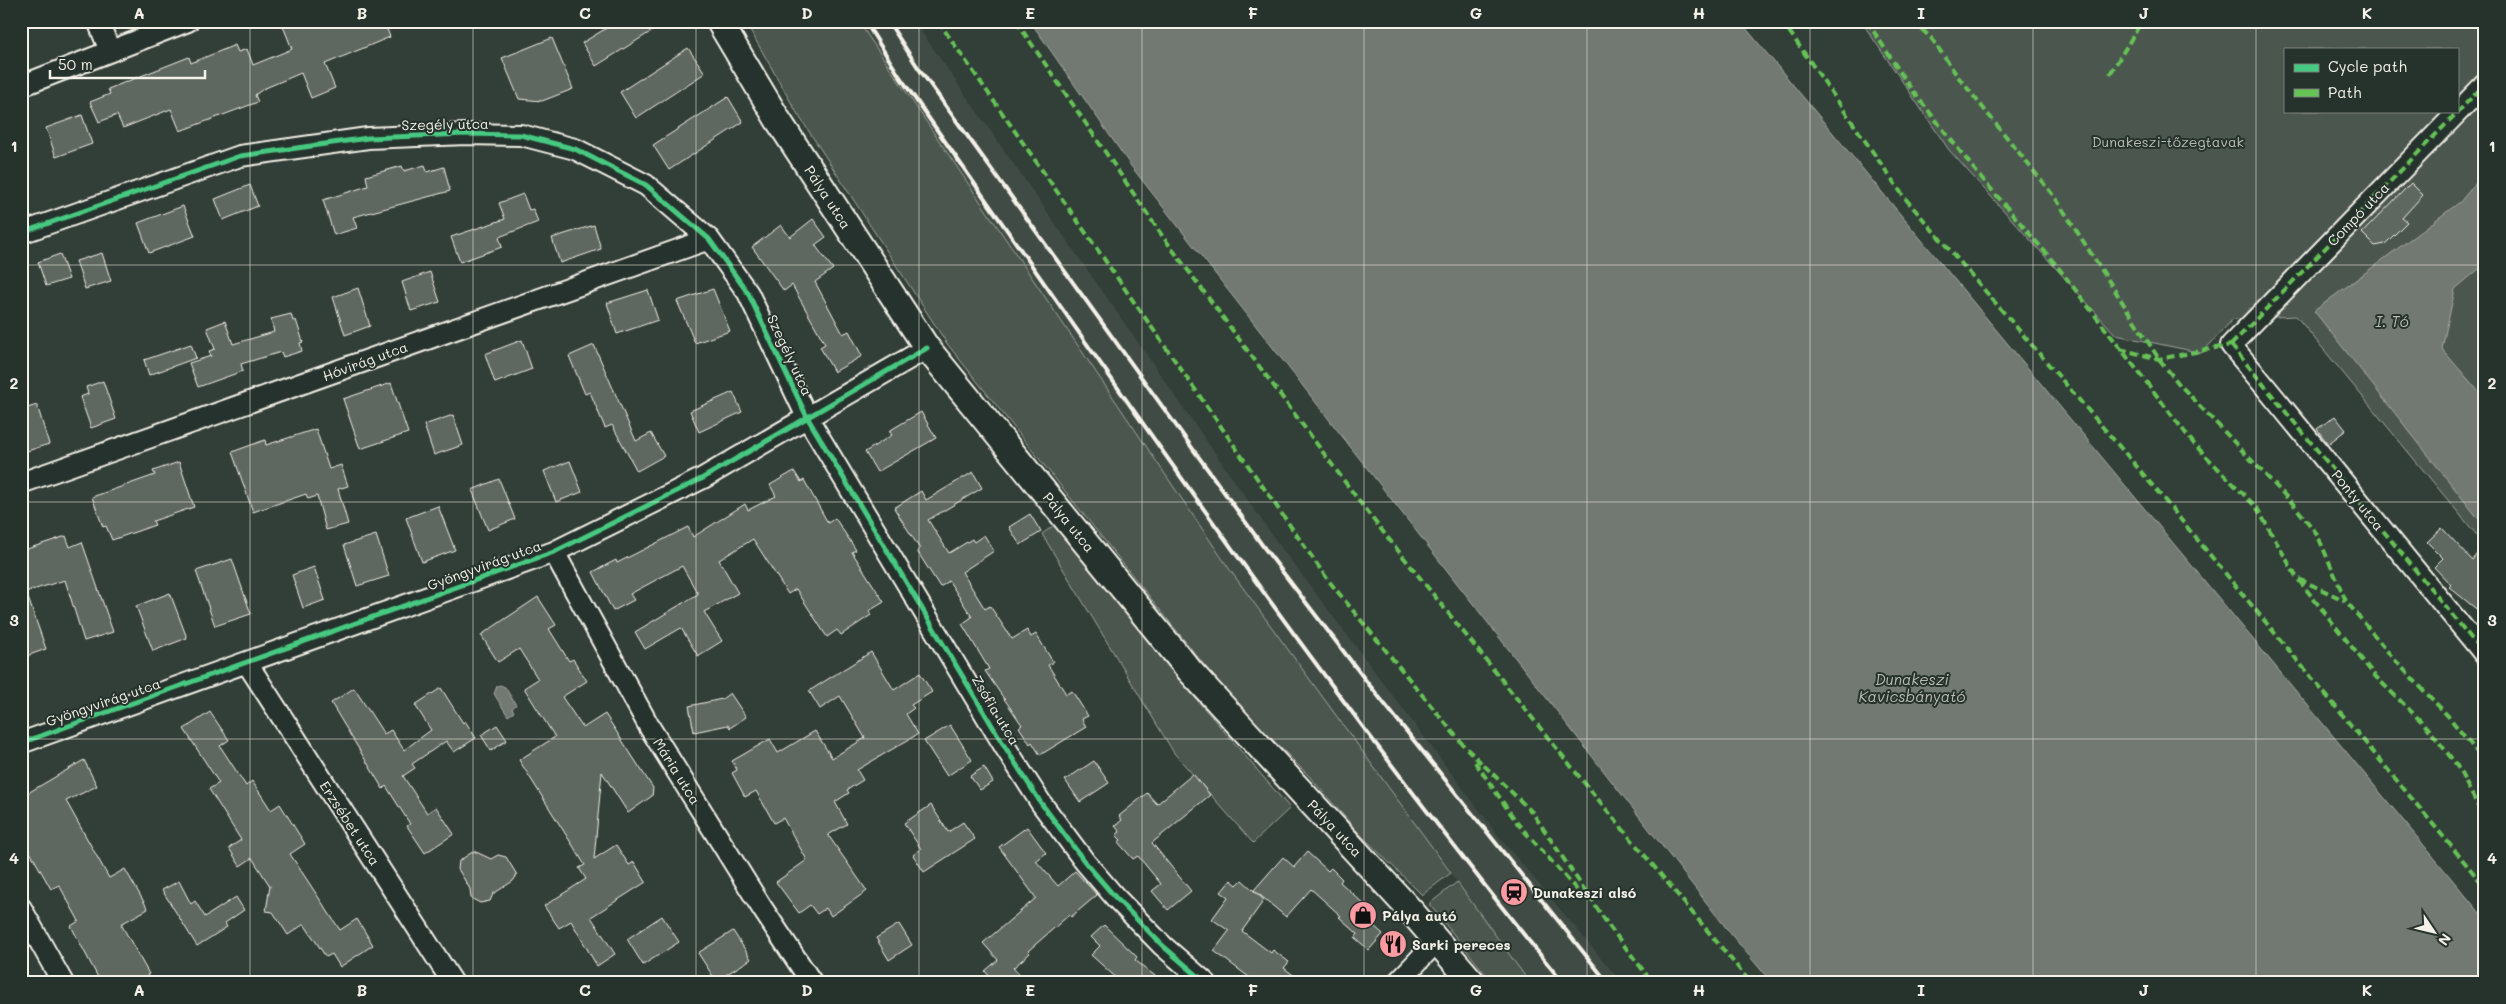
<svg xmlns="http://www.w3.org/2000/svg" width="2506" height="1004" font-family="Mali,sans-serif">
<rect width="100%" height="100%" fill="#323e38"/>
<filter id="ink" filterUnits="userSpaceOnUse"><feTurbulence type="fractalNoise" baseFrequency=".02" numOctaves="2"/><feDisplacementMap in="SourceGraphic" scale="10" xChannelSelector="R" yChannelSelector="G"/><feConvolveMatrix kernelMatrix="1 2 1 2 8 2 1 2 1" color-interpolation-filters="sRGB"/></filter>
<g filter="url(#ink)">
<path fill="#404b44" d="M858,21H914L1277,542L1501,839L1622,983H1530L1230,570Z"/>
<path fill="#4c564f" stroke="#a0a49c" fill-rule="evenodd" d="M745,21H858L1230,570L1451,873L1422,895L1358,832L1309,776L1229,696L948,345L797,113Z
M1861,21H2485V545L2296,316L2233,319L2202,353L2116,335L1949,150ZM2285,49H2457V111H2285Z
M1056,524L1166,664L1290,808L1253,843L1174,753L1042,534Z
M1457,882L1527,979L1517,983H1493L1429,904Z"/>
<path fill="#727972" stroke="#a6a9a1" d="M1030,21H1740L2485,919V983H1772L1734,938L1131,166Z
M2485,172V264L2455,289L2442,349L2485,399V527L2314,311L2460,202Z
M500,685L505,687L516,705L512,708L514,712L508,716L494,694L497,686Z"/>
<path fill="#5f6861" stroke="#f4f1e8" d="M281,21H384L390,37L325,64L335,88L311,98L301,73L263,89L255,95L258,102L180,131L171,109L123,128L117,115L99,122L90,102L110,94L108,89L189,57L191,63L235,45L238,52L247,49L253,65L292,49Z
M618,21H668L596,66L582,43Z
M552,38L573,89L542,101L519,99L502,58Z
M688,48L705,73L636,118L620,92Z
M728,97L743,122L669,170L653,145Z
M82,115L92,144L56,157L46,128Z
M425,165L427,172L444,167L450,191L353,217L357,228L334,235L323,200L368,186L366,176L402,166L404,171Z
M2411,183L2423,195L2402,218L2407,222L2385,244L2375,246L2362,233Z
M250,185L258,206L223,220L215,199Z
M523,194L529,210L533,209L538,222L499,237L502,247L460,262L451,237L505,219L499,203Z
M183,206L195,236L149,253L138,223Z
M813,219L826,237L815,245L833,269L815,282L843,334L849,331L862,356L834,372L820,347L825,344L792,285L784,291L752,247L781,225L790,237Z
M594,225L601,249L560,263L552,238Z
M102,253L111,281L85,289L76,261Z
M60,254L69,279L46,286L38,262Z
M430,272L440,302L411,311L402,282Z
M358,288L370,326L345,335L333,297Z
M713,289L730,331L695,343L677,301Z
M648,290L658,320L617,334L607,303Z
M291,314L293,321L296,320L303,342L300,343L302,351L283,357L281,352L241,364L243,371L198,387L189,363L211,356L209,351L215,349L207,328L225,321L233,344L274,332L271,319Z
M522,340L532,369L495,383L485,354Z
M191,344L196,358L149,375L144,360Z
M594,345L636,441L651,433L664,456L637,471L612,425L605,428L590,392L585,394L569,356Z
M103,381L116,419L91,428L80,397L88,394L86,387Z
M391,383L408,433L360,449L343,399Z
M733,392L742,412L699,432L690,411Z
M37,405L49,444L21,453V410Z
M921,412L936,438L877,472L865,452L892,435L889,431Z
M453,415L463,445L434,455L424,425Z
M2335,416L2346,430L2328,444L2317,429Z
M316,429L329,469L341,465L348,486L338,489L348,524L326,530L317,496L308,499L306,494L253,512L232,452L265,440L266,445Z
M570,461L582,492L556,502L544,471Z
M179,462L194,507L153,521L155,525L112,540L106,526L103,527L92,497L155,475L153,471Z
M794,471L801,482L804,480L828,523L835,518L856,550L852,552L884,602L869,611L871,615L841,635L837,630L827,637L796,589L788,594L753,539L719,560L738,593L704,612L722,641L698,656L681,628L645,649L635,632L698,594L682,566L630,594L634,600L613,611L593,572L616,560L617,563L688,527L693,537L745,504L748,510L776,496L770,485Z
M973,472L982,488L928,520L949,553L972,539L974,542L984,535L994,551L962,572L985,609L990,606L1012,639L1027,630L1031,637L1036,634L1053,662L1048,665L1066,694L1072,691L1088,716L1082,719L1086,727L1040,755L1032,742L1030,744L1019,727L1022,725L985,671L989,669L962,624L972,617L949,581L940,587L917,551L920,549L894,508L921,491L926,500Z
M499,479L515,519L488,530L472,490Z
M438,506L455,550L422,562L406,518Z
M1030,514L1041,532L1020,545L1009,527Z
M2442,528L2472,560L2485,544V616L2449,587L2451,585L2434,567L2443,558L2427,542Z
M376,535L389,576L357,586L344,545Z
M66,536L70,547L82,542L113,632L84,641L65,580L26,592L46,649L21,658V551Z
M232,559L251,614L215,626L196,571Z
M314,567L325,600L303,608L292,575Z
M170,593L187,638L153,651L136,606Z
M538,597L556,625L549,629L569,661L573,659L587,681L562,697L583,728L605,714L653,788L652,796L628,813L602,772L594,859L616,845L629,865L634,862L646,882L591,917L615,954L597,966L571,921L559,928L544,906L586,879L579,868L585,865L519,760L555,737L524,688L538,679L519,649L498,662L481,635Z
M871,652L894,690L920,673L932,692L911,705L914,708L906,714L918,734L857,770L863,780L847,790L849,793L835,802L847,824L828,835L867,891L831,916L826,908L817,914L810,905L799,913L776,882L807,860L783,818L774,823L756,791L745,797L732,773L737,770L732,761L770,739L778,753L815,731L832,758L865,738L840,696L820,709L809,691Z
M354,688L384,734L391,730L404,750L431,730L415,705L441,688L463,723L465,721L476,738L454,752L446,741L412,764L415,768L403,776L427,813L436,807L454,834L425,853L407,826L410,824L386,786L383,789L331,703Z
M730,693L746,717L730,728L728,725L694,732L689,706L722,699Z
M210,712L229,740L220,746L246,786L252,781L271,810L280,804L305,844L290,854L340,930L357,919L373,945L340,967L332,954L326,957L304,924L288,935L273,912L266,911L270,886L252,858L240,866L229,848L241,840L209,789L219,783L184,729Z
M497,725L507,740L491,751L481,735Z
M950,725L972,760L947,776L924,741Z
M84,760L97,786L66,801L109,878L125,869L148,909L121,924L149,974L147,975L151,983H101L71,926L79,921L59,885L51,889L21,836V797Z
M1094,761L1109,783L1080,802L1065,780Z
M984,767L993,782L980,790L970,776Z
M1193,774L1210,795L1152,843L1191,891L1168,910L1152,891L1161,884L1138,856L1133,859L1118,842L1121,840L1116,835L1120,832L1115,826L1122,820L1119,816L1147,793L1157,804Z
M931,805L948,832L963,822L975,839L924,872L913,855L921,849L904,823Z
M1027,827L1046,853L1036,861L1058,886L1075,871L1097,895L1071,917L1069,915L1028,951L1030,953L1013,968L1029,983H995L985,971L998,960L983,943L1036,898L999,847Z
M474,851L491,859L498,855L506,857L517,875L513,881L493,894L490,901L480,903L471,898L470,889L458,869L459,861Z
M1307,852L1328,871L1331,868L1342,879L1340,882L1368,908L1362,915L1383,934L1369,950L1355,938L1358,934L1339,917L1341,916L1311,889L1286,917L1254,890L1283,857L1294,867Z
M1231,880L1237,885L1242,880L1264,900L1242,931L1271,953L1273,950L1289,962L1284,968L1304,983H1257L1214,951L1229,931L1212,919L1228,897L1221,892Z
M179,881L191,904L195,901L205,917L236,897L244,910L225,923L227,927L197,946L162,890Z
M662,916L679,942L643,965L627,939Z
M899,924L912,945L889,960L876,938Z
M1104,925L1137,957L1135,960L1164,983H1122L1091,955L1100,946L1091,937Z
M733,931L751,959L716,981L698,953Z"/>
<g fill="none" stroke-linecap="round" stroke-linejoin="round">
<g stroke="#f4f1e8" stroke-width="24">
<path id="minor" d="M98,21L110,51
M2485,84L2231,345L2485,655
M21,86L188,21
M21,233L240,156L368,138L466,134L521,135L575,149L646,185L709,239L748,293L807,417L1005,747L1041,803L1085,862L1115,897L1163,946L1206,983
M21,483L709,239
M554,552L650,728L762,908L812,983
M247,663L453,983
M21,743L554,552L703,478L927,348
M21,908L63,983
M1397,983L1437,941"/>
</g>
<g stroke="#f4f1e8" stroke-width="29">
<path id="tertiary" d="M719,21L778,120L927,348L1190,671L1411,911L1473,983"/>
</g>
<use href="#minor" stroke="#26332d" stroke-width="20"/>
<use href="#tertiary" stroke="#26332d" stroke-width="25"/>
<path stroke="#f4f1e8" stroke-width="4" d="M865,21L900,77C1115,384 1326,693 1563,983
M888,21L917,66L1265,549L1367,682L1608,983"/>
<path stroke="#66c356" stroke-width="4" stroke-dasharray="8 4" stroke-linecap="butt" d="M938,21L1328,580L1464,746L1532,812L1609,926L1653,983
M1016,21L1161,234L1368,513L1586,785L1751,983
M1782,21L1904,197L2138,468L2485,887
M1867,21L1909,86L1974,169L2057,266L2194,444L2257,508L2297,578L2375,676L2428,728L2456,764L2479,808L2485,814
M1913,21L1932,39L1956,74L2056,199L2159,359L2179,384L2295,506L2317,534L2346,601L2393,658L2448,716L2485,762
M2110,74L2142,21
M2231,345L2485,655
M2231,345L2485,84
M2120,349L2159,359L2231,345
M2299,579L2346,601
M1475,762L1518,824L1586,900"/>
<g stroke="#26332d" stroke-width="8">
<path id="cycleway" d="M21,233L240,156L368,138L466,134L521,135L575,149L646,185L709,239L748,293L807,417L1005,747L1041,803L1085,862L1115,897L1163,946L1206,983
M21,743L554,552L703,478L927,348"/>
</g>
<use href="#cycleway" stroke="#46c982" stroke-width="5"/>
</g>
</g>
<path fill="none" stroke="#f4f1e8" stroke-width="1" stroke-opacity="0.55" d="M250,21V983M473,21V983M696,21V983M919,21V983M1142,21V983M1364,21V983M1587,21V983M1810,21V983M2033,21V983M2256,21V983M21,265H2485M21,502H2485M21,739H2485"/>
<defs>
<g id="station-disc" transform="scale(1.4375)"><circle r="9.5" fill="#ff9aa2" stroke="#26332d"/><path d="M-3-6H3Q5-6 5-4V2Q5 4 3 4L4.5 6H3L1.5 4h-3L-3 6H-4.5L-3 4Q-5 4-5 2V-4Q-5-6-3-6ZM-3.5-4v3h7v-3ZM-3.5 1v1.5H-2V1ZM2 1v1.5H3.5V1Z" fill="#111"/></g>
<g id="shop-disc" transform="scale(1.4375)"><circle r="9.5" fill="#ff9aa2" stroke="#26332d"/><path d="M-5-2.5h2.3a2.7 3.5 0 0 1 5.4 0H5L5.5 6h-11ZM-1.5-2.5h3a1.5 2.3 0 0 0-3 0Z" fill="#111"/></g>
<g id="restaurant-disc" transform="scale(1.4375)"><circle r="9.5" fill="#ff9aa2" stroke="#26332d"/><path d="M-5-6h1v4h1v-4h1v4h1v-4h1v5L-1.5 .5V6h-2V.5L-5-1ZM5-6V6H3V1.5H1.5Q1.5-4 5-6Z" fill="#111"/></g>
</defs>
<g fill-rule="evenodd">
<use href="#station-disc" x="1514" y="892"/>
<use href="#shop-disc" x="1363" y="915"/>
<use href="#restaurant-disc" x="1393" y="944"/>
</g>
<g text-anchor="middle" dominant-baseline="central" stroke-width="4" stroke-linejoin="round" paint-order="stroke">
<g font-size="14" fill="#f4f1e8" stroke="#26332d">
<text transform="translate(445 124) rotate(-1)">Szegély utca</text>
<text transform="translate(828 197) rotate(57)">Pálya utca</text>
<text transform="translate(2358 214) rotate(-46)">Compó utca</text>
<text transform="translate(790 355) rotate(65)">Szegély utca</text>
<text transform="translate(365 361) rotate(-20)">Hóvirág utca</text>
<text transform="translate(2358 500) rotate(51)">Ponty utca</text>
<text transform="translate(1069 522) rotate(51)">Pálya utca</text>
<text transform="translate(484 565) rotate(-20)">Gyöngyvirág utca</text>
<text transform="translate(103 702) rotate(-19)">Gyöngyvirág utca</text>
<text transform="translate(996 710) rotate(59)">Zsófia utca</text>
<text transform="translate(677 771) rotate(58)">Mária utca</text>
<text transform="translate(350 823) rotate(57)">Erzsébet utca</text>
<text transform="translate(1335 828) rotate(47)">Pálya utca</text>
</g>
<g font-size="14" fill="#b9bbb2" stroke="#26332d">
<text x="2168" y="141">Dunakeszi-tőzegtavak</text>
</g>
<g font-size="14" font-weight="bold" fill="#f4f1e8" stroke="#26332d" text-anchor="start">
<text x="1533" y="892">Dunakeszi alsó</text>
<text x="1382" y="915">Pálya autó</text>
<text x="1412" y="944">Sarki pereces</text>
</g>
<g font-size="15" font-style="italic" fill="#babbb3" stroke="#26332d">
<text x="2392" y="321">I. Tó</text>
<text x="1912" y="679">Dunakeszi<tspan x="1912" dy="17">Kavicsbányató</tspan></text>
</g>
</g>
<rect width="2506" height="1004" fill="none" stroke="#26332d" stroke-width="55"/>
<rect x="2284" y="48" width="175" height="65" fill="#26332d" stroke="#787f78"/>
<rect x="2294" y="64" width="25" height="8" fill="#46c982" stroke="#787f78"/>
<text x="2328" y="72" font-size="15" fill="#f4f1e8">Cycle path</text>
<rect x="2294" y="89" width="25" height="8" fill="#66c356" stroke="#787f78"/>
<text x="2328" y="98" font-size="15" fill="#f4f1e8">Path</text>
<g transform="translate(2434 932) rotate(125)" stroke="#26332d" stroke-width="4" paint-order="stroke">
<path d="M0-4L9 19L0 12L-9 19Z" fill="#f4f1e8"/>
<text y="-8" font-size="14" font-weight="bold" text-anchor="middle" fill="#f4f1e8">N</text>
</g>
<path d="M50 70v8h155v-8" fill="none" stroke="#f4f1e8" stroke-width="2.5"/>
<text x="58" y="70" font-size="15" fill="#f4f1e8" stroke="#26332d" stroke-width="4" paint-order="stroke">50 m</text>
<rect x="28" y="28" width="2450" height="948" fill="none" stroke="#f4f1e8" stroke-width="2"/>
<g font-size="16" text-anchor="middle" font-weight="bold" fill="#f4f1e8">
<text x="139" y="19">A</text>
<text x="362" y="19">B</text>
<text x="585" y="19">C</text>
<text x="807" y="19">D</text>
<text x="1030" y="19">E</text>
<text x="1253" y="19">F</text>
<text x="1476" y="19">G</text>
<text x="1699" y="19">H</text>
<text x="1921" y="19">I</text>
<text x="2144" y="19">J</text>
<text x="2367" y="19">K</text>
<text x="14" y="152">1</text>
<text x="2492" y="152">1</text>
<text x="14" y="389">2</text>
<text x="2492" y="389">2</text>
<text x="14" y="626">3</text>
<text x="2492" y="626">3</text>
<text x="14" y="864">4</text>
<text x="2492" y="864">4</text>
<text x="139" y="996">A</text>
<text x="362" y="996">B</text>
<text x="585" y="996">C</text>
<text x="807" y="996">D</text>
<text x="1030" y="996">E</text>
<text x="1253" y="996">F</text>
<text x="1476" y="996">G</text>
<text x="1699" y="996">H</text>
<text x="1921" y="996">I</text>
<text x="2144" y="996">J</text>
<text x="2367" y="996">K</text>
</g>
</svg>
